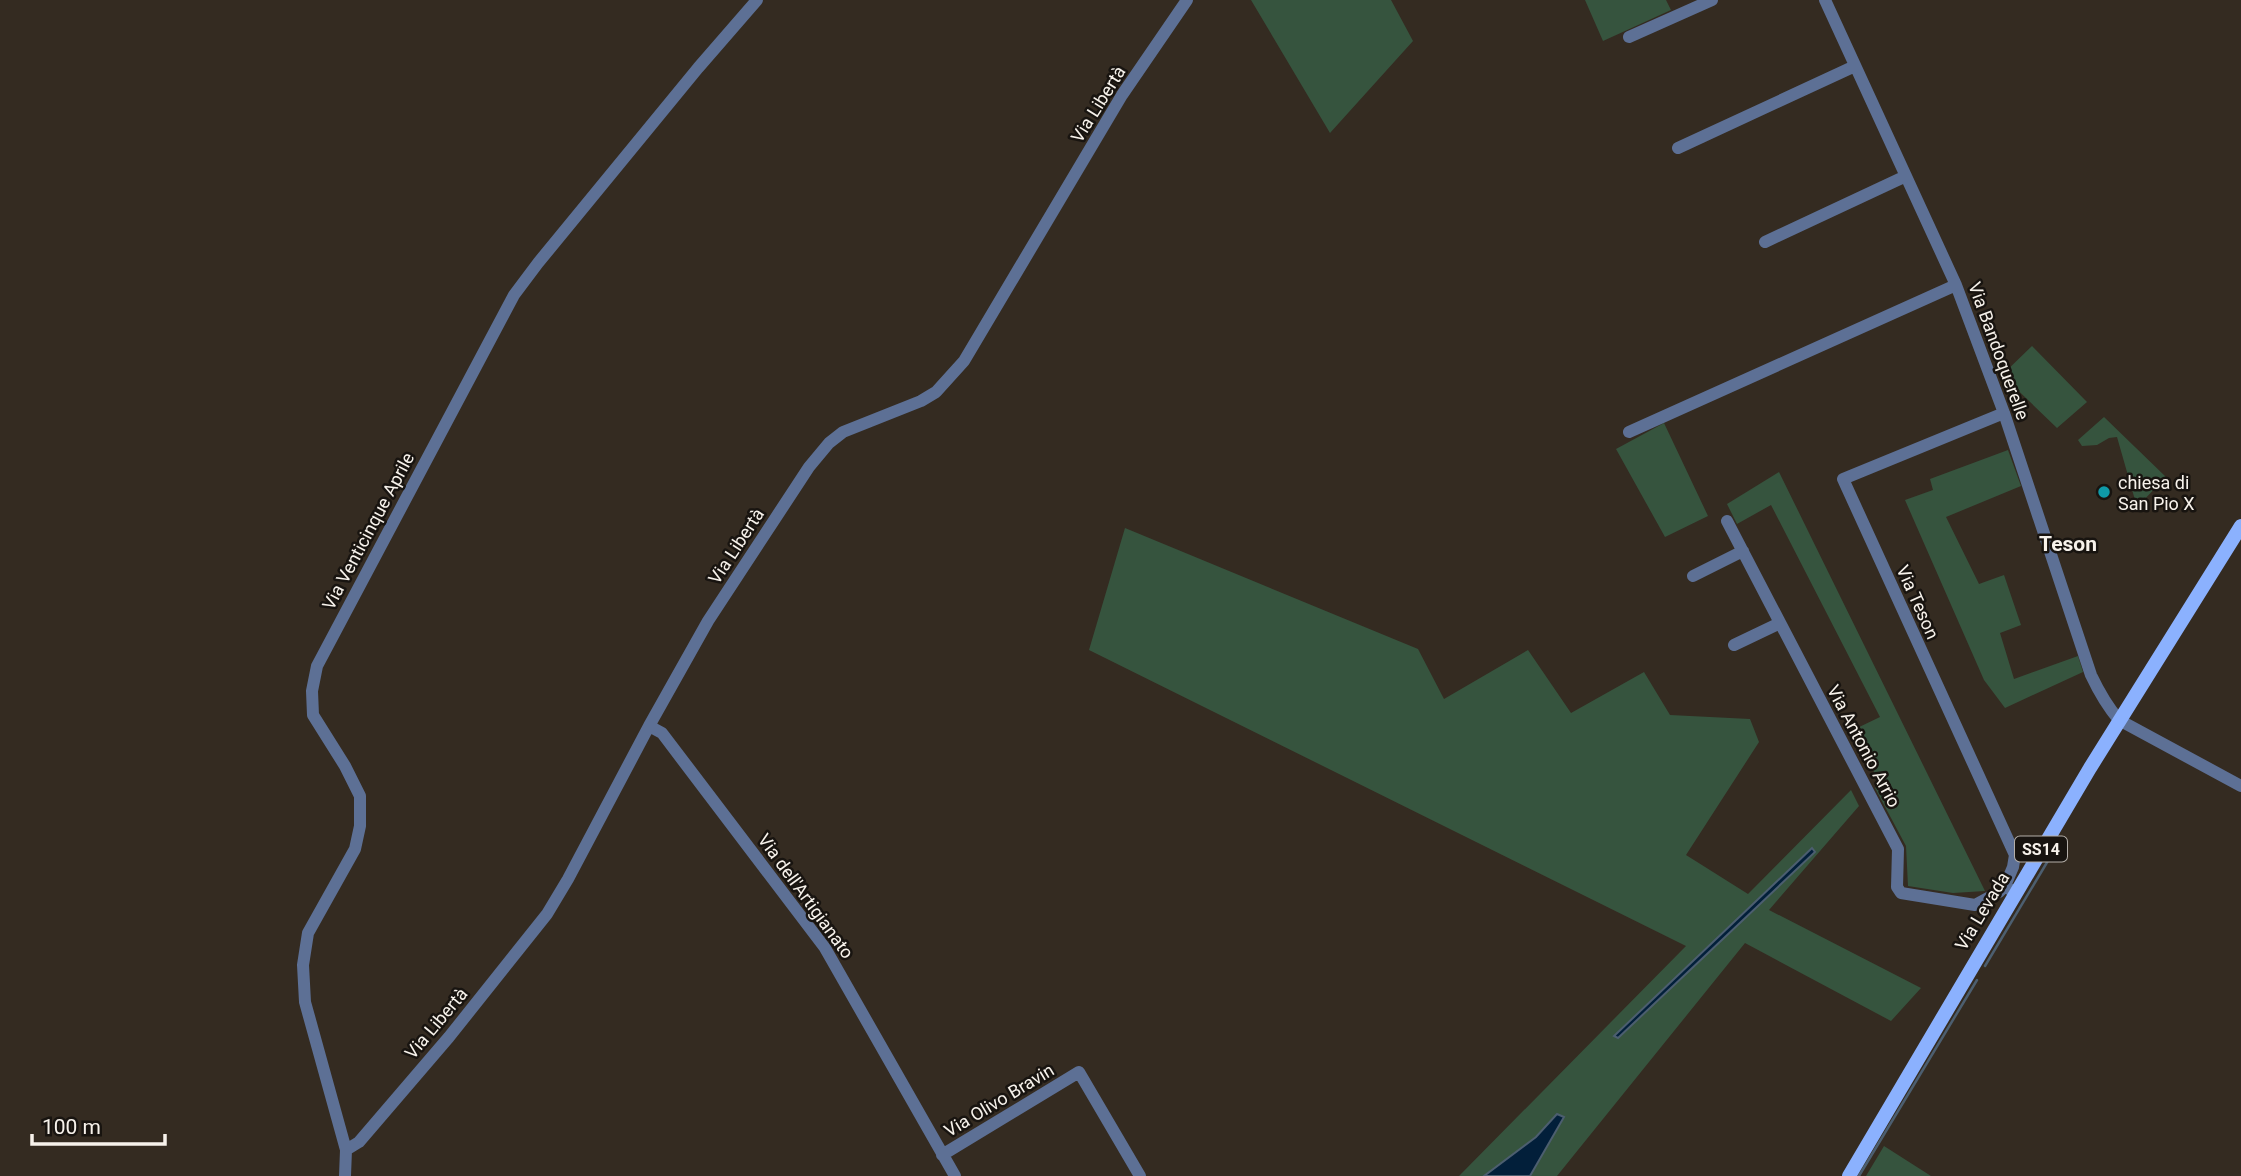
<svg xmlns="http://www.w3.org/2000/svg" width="2241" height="1176" font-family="Roboto,sans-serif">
<rect width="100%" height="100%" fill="#342b21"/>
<path fill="#36543e" d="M1251,0H1391L1413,41L1330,133Z
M1585,0H1666L1671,10L1603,41Z
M2032,346L2087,402L2057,428L2002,375Z
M2104,417L2166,477L2137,507L2117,437L2109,438L2097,445L2082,446L2078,440Z
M1664,423L1708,516L1665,537L1616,449Z
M2008,450L2021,486L1946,517L1979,584L2004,575L2021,625L2000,633L2014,679L2078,656L2083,672L2005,708L1984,680L1905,500L1933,490L1930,479Z
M1779,472L1985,891L1953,893L1908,886L1906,846L1875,788L1880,784L1853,730L1880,717L1771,505L1737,524L1727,504Z
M1125,528L1418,649L1444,699L1528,650L1571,713L1644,672L1670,715L1750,719L1759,742L1686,855L1748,894L1851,790L1859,806L1769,910L1921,988L1891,1021L1745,943L1557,1176H1459L1686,946L1089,650Z
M1884,1146L1931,1176H1866Z"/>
<path fill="#021f3a" stroke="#4c5e6f" stroke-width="2" d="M1812,848L1815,852L1618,1038L1614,1036Z
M1557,1114L1564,1117L1530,1176H1484L1536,1137Z"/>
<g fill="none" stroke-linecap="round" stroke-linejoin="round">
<path stroke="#4c5e6f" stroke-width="2.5" d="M1985,966L2055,849
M1859,1176L1977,980"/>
<path stroke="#5d7095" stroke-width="12" d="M1825,0L1956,285L2004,413L2091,675C2099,692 2107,706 2119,720L2241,786
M1629,37L1712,0
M1678,148L1855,66
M1765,242L1906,176
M2004,413L1843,479L2015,855L2013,867L2005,886L2015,893
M1629,432L1956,285
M1727,521L1898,849L1897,887L1901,893L1975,905L1999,892L2005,886
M1693,576L1743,551
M1734,645L1780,623
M649,726L662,733L825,948L955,1176
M346,1150L359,1142L449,1037L547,914L568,879L649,726L708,621L809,467L829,443L843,432L921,401L936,392L964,361L1122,95L1187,0
M942,1155L1079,1072L1140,1176
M345,1176L346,1150L305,1002L303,965L308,933L355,849L360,826V796L345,766L313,715L312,691L317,666L514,295L538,263L698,68L757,0"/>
<path stroke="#8bb1fe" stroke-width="14" d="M1849,1176L2090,768L2241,526"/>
</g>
<circle fill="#0f9aa8" stroke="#181410" stroke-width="2.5" cx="2104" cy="492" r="7"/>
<g text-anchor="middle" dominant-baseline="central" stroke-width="5" stroke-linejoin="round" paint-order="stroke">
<rect fill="#181410" stroke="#b4afa9" stroke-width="2" x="2015" y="836.5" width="52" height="25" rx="5"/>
<g font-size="16" font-weight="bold" fill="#f7f2eb">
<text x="2041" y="849">SS14</text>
</g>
<g font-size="18" fill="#f7f2eb" stroke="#181410">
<text transform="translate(1098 104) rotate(-58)">Via Libertà</text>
<text transform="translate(1999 351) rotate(70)">Via Bandoquerelle</text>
<text transform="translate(368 531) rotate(-62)">Via Venticinque Aprile</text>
<text transform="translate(736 546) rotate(-57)">Via Libertà</text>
<text transform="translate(1918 602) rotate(66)">Via Teson</text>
<text transform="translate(1864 746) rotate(62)">Via Antonio Arrio</text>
<text transform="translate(806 896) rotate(54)">Via dell'Artigianato</text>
<text transform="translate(1982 911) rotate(-59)">Via Levada</text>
<text transform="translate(436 1023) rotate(-50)">Via Libertà</text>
<text transform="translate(999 1100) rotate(-31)">Via Olivo Bravin</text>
</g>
<g font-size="18" fill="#f7f2eb" stroke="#181410" text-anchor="start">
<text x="2118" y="482">chiesa di<tspan x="2118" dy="21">San Pio X</tspan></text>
</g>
<g font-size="21" font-weight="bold" fill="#f7f2eb" stroke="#181410">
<text x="2068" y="544">Teson</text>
</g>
</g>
<path d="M32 1134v10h133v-10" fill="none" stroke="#f7f2eb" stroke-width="3.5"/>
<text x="42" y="1134" font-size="21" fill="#f7f2eb" stroke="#181410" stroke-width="5" paint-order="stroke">100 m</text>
</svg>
